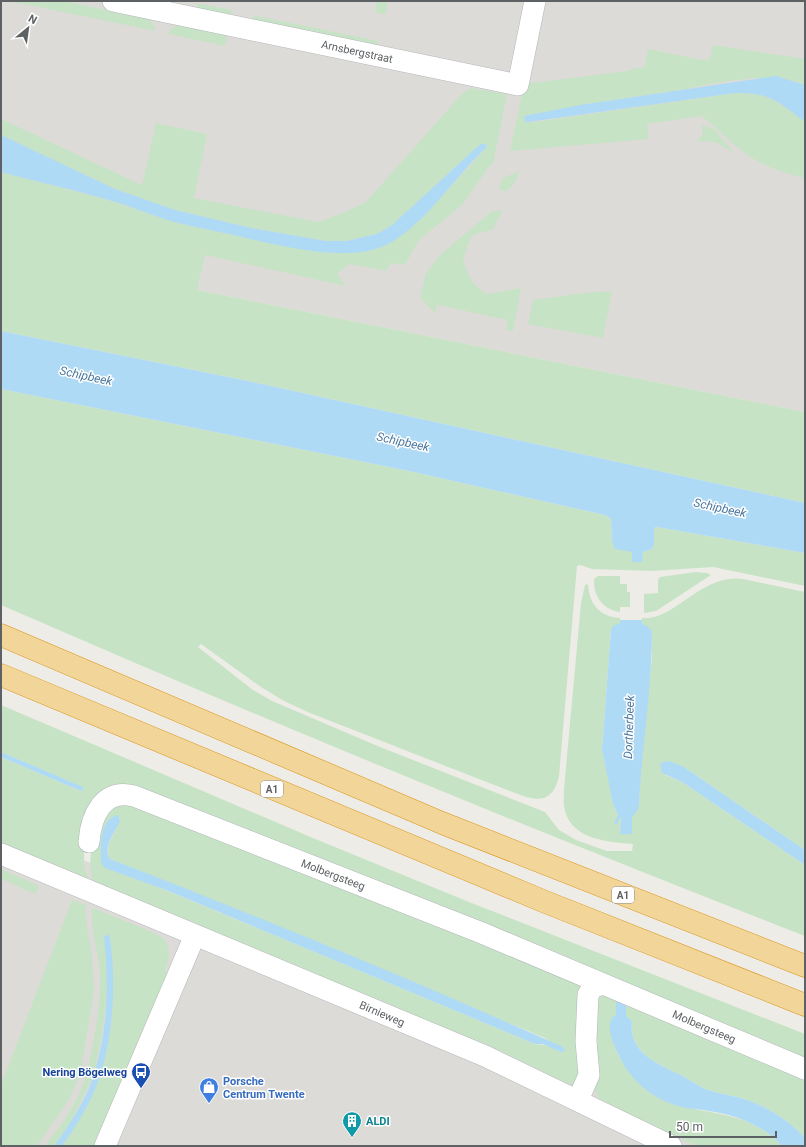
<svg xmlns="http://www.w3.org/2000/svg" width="806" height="1147" font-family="Roboto,sans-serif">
<rect width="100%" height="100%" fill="#eeece6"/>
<path fill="#dddbd8" d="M1,1H805V412L197,290L1,215Z
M1,824L505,1044L711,1146H1Z"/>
<path fill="#c7e3c5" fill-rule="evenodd" d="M9,1H63L150,19L156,31Z
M377,1H388L385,15L375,12Z
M196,3L232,10V14L229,18L200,12Z
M252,15L378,41L377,49L258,23Z
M178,25L227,35L225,46L168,34L171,29Z
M713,45L805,59V85C767,69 713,85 674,91C623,98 574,106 524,116L525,122H534L735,93C769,92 779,102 805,122V178C780,172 756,164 736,146C724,136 714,125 701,116L647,124L649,139L510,151L524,84L627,71L636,68H644L648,49L702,60L710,59Z
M470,88L507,94L493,164L490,165L463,204L418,241L405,265L391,263L386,271L350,264L337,274L346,286L205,255L197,290L805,412V503L248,381L1,331V172L113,201L164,219L191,226L311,251L351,252L372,249L387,244L449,189L484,150L483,145L475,149L392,225L377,234L346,241H326L251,228L175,210L115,189L1,135V119L142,185L156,123L207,134L194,198L318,222L343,213L366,202L461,95Z
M702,125L714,129L735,154L716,142L698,141L703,133Z
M520,171L514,184L506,192L499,189L503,178Z
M492,211H502L493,229L471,236L463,260L468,274L475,285L487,294L521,288L513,331L506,330L508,320L437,305L435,314L420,297L426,273L441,254Z
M612,291L603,338L528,324L533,300L583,293Z
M1,389L409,471L605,515L611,519L612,541L632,552V562L643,552L652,549L654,545V528L657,527L805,553V586L713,567L652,571L592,569L580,565L577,566L559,776C551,812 526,797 502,788L310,713L284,701L261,687L201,644L198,647L253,690L272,701L380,747L545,812L559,830L576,840L607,851H632L633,844C608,842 573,840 565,811C563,804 564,796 564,789L581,603L585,585L588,584C589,604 600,617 620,618V624L611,629L602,750L615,809L618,815L621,816L620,834H632V817L639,804L641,764L652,658V631L642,624V618C675,621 701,573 743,579L805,592V850L684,767L665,775L682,782L805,865V936C535,831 267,721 1,605Z
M696,572L707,573L711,575L656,611L644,613V594L658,593V580L660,577Z
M598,576H620V584H627V592H630V607H620V612C603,610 593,596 594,579Z
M1,705L313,838L469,902L805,1034V1063L118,791L84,850V867L88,877L87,880L1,843V757L81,791L83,789L82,787L1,752Z
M115,800L583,980L585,1066L573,1086L500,1051L92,882L90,866L92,837ZM120,819C117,832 102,846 110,859L521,1028L545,1038L564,1052L545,1045L535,1044L101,863L102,833Z
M1,869L39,886L35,894L1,879Z
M72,900L86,905L85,914L92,956L94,990L82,1064L74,1089L68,1101L37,1146H1V1085Z
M92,908C104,913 159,933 164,939C172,949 169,960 165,971L169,973L95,1146H62C77,1124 92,1101 100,1076C114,1032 116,982 110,937L105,935L108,988L102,1035L94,1074L71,1122L54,1146H45C58,1129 71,1112 80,1092C91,1066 101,1007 100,978C100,955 90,931 92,908Z
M597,993L805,1075V1138C792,1123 774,1111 755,1103C741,1097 726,1095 711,1091C701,1088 690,1080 681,1075C658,1064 628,1053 632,1021L616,1015C608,1020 610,1029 612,1037C616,1054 622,1063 634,1076C639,1081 645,1090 651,1093C694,1120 743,1103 782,1146H696L600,1099L594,1090Z"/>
<path fill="#aedaf6" d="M776,76L805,85V122C779,102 769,92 735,93L528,122H525L524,116L580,105Z
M1,135L115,189L175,210L251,228L326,241H346L377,234L392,225L475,149L481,144H485L487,147C456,175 426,224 388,244C349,265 276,245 234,235C211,230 187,226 164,219C146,213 130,206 112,201C76,190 38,182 1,172Z
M1,331L248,381L805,503V553L657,527L654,528V545L652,549L643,552L642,562H632V552L615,549L612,541L611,519L605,515L409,471L1,389Z
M620,620H642V624L647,626L652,631C652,689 642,746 639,804L638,810L632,817V834H620L621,816L616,825L614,823L618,815L613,804L602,750L611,629L614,625L620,624Z
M1,752L83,787V790L81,791L1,757Z
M669,761L684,767L805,850V865L682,782L662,773L660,764L663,762Z
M118,815L120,821C115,833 102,847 110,859C263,918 415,981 563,1047L565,1051L561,1052L543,1044H535L166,890L105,868L101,863C101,847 98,820 118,815Z
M107,934L110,937C116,982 114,1032 100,1076C92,1101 77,1125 62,1146H54C70,1124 86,1100 94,1074C108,1030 109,982 104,937Z
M616,1002H626V1016L632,1021C628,1053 658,1064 681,1075C690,1080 701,1088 711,1091C726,1095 741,1097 755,1103C774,1111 792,1123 805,1138V1146H782C763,1125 736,1115 709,1111C700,1109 690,1109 682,1107C647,1098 625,1075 613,1042C610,1035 606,1019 616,1015Z"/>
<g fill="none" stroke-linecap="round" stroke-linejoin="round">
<g stroke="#b3b6b9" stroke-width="22">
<path id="minor" d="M113,1L518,85L535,1
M89,842C91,816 103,788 134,796L482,933L805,1069
M1,854L485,1056L671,1146
M578,1100L589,1075L586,1041L588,995L592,988L602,984
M105,1146L195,935"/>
</g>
<g stroke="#db9319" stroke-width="23">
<path id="highway" d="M1,635L442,823L805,966
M1,675L543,901L805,1005"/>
</g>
<use href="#minor" stroke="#fff" stroke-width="21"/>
<use href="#highway" stroke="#f2d699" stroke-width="22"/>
</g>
<defs>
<g id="bus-pin" transform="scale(1)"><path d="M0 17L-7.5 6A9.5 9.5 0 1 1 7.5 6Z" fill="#1a4fb4" stroke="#fff"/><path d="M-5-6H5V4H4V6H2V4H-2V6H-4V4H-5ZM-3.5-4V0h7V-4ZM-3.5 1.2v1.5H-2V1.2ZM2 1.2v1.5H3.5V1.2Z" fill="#fff"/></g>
<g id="shop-pin" transform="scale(1)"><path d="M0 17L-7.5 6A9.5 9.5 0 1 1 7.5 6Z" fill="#3f7fe0" stroke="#fff"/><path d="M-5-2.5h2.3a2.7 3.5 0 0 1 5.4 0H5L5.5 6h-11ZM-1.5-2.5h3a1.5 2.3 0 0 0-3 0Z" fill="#fff"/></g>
<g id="building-pin" transform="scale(1)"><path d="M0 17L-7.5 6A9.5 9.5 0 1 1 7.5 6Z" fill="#0f9aa8" stroke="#fff"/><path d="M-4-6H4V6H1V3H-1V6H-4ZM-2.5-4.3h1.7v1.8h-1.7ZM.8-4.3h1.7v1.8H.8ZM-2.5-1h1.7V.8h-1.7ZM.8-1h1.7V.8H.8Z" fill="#fff"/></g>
</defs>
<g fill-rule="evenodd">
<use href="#bus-pin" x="141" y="1072"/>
<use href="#shop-pin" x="209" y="1087"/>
<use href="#building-pin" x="352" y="1121"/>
</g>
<g text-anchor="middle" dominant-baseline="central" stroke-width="3" stroke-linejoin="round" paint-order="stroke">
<g fill="#fff" stroke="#8e9092" stroke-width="1">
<rect x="261" y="781" width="22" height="16" rx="3"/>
<rect x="612" y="887" width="22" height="16" rx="3"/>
</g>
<g font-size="10" font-weight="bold" fill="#5d6164">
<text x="272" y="789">A1</text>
<text x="623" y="895">A1</text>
</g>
<g font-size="11" fill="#5d6164" stroke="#fff">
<text transform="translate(357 52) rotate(12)">Arnsbergstraat</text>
<text transform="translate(333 875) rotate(21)">Molbergsteeg</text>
<text transform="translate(382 1014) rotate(23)">Birnieweg</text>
<text transform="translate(704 1027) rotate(23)">Molbergsteeg</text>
</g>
<g font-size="11" font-weight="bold" fill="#164399" stroke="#fff" text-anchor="end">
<text x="127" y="1072">Nering Bögelweg</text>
</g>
<g font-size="11" font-weight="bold" fill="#366cbe" stroke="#fff" text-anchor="start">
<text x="223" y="1081">Porsche<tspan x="223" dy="13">Centrum Twente</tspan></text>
</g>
<g font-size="11" font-weight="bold" fill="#0d838f" stroke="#fff" text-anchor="start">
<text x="366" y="1121">ALDI</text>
</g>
<g font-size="12" font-style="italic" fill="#49779e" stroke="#fff">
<text transform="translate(86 376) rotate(12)">Schipbeek</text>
<text transform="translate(403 442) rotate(12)">Schipbeek</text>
<text transform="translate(720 508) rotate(12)">Schipbeek</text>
<text transform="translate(629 727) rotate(-88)">Dortherbeek</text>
</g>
</g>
<rect width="806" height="1147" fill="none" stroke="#5d6164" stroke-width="4"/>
<g transform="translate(28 28) rotate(29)" stroke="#ffffff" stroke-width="3" paint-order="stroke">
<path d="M0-3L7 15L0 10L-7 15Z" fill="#5d6164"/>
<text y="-6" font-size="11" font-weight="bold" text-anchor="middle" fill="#5d6164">N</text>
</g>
<path d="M670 1131v6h106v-6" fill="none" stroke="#5d6164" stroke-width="2"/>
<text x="676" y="1131" font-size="12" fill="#5d6164" stroke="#ffffff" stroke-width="3" paint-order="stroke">50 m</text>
</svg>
